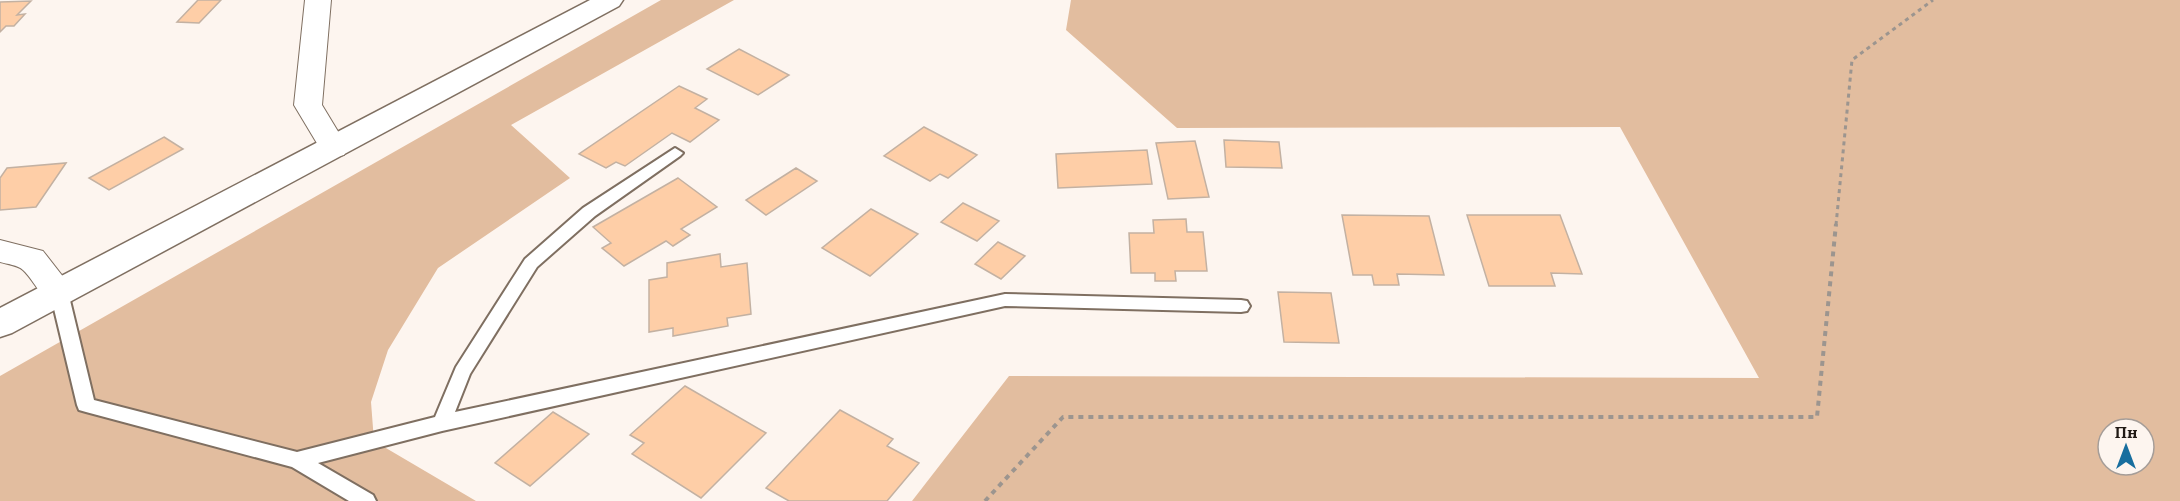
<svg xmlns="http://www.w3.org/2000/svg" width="2180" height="501" font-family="Lora,serif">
<rect width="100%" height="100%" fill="#fdf5ef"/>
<path fill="#e2bd9f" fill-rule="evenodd" d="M661,0H734L511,125L570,178L438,268L388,350L371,402L374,441L476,501H0V376Z
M1071,0H2180V501H912L1009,376L1759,378L1620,127L1177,128L1066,30ZM2108,429H2144V465H2108Z"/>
<path fill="#fecea7" stroke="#c3b1a2" stroke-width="1.5" d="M198,0H221L199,23L177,22Z
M31,1L17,15L25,14L14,26H6L0,32V2Z
M739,49L789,75L758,95L707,69Z
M679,86L707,99L695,108L719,120L690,142L672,133L625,166L616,162L606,168L579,154Z
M924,127L977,155L948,178L940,174L930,181L884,156Z
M164,137L183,149L109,190L89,178Z
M1224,140L1279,142L1282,168L1226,167Z
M1195,141L1209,197L1168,199L1156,143Z
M1147,150L1152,184L1058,188L1056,154Z
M66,163L36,207L0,210V178L7,168Z
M796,168L817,181L766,215L746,200Z
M678,178L717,207L681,229L690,235L673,246L666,241L624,266L602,248L611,243L593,227Z
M963,203L999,221L977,241L941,222Z
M871,209L918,234L870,276L822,248Z
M1342,215L1429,216L1444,275L1397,274L1399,285H1374L1372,275H1353Z
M1467,215H1560L1582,274L1551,273L1555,286H1489Z
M1186,219L1187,232H1203L1207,271H1175L1176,281H1155V273H1131L1129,233H1154L1153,220Z
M998,242L1025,256L1001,279L975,264Z
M720,254L721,267L747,263L751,314L727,318L728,326L673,336V328L649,332V280L667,277V263Z
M1278,292L1331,293L1339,343L1284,342Z
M685,386L766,433L701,498L632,454L644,443L630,435Z
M840,410L893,439L887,446L919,463L887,501H789L766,488Z
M553,412L589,434L530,486L495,463Z"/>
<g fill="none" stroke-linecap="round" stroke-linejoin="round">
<g stroke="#7f6f61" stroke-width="4">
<path id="lane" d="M675,148L683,153L680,156L595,216L537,267L470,374L455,412L1005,294L1241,300L1247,301L1250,306L1247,311L1241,312L1005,306L442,431L318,463L373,495L376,501H349L292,467L86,412L79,410L77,405L50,292L53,288L59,286L65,288L68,292L94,400L297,452L435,417L456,367L525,259L583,208Z"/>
</g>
<g stroke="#7f6f61" stroke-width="2">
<path id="street" d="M305,0H331L322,105L348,148L344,155L334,157L324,155L294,105Z
M0,240L43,251L75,292L71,300C41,309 40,286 23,270C18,265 7,264 0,262Z"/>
</g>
<g stroke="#7f6f61" stroke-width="3">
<path id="secondary" d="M590,0H623L619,6L12,333L0,337V308Z"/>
</g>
<path stroke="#9c958f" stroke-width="3" stroke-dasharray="4 4" stroke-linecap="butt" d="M1836,225L1852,60L1933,0"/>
<path stroke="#9c958f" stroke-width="4" stroke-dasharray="5 5" stroke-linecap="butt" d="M985,501L1063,417H1817L1836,224"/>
<use href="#lane" fill="#fff" fill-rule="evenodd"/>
<use href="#street" fill="#fff" fill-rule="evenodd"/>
<use href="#secondary" fill="#fff" fill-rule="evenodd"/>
</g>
<g transform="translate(2126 447)"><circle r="28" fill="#fdf5ef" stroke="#a59d98" stroke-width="1.5"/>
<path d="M0-4.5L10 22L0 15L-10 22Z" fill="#186e9e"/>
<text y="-9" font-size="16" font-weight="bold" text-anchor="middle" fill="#211a15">Пн</text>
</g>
</svg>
